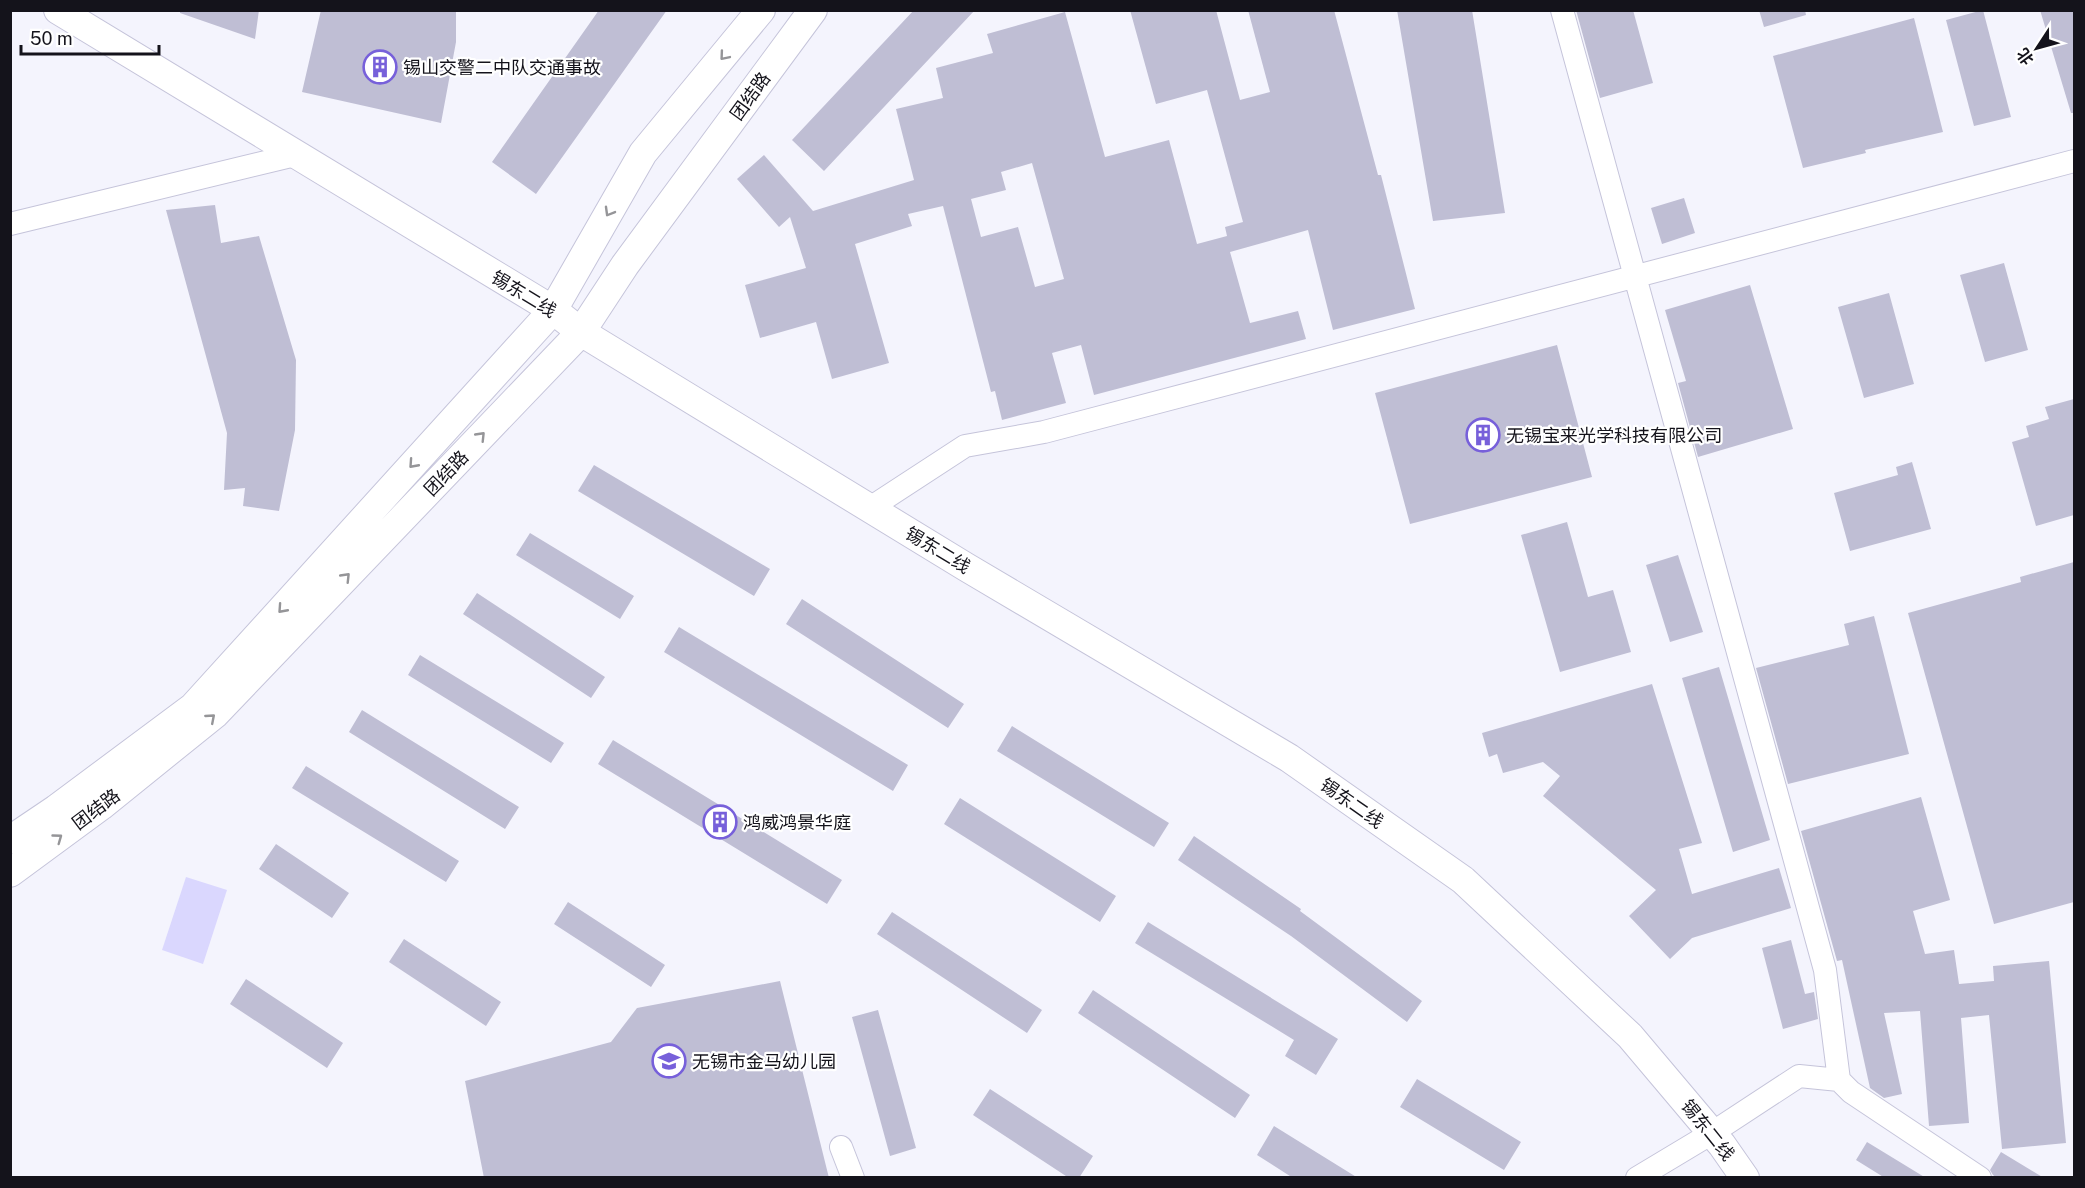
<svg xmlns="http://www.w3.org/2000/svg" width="2085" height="1188" font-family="'Public Sans','Noto Sans SC',sans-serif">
<rect width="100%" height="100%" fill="#f4f4fd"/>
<path fill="#dad7fe" d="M186,877L227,890L203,964L162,950Z"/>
<path fill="#bfbed4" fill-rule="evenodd" d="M180,10H259L255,39L180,13Z
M321,10H456V42L441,123L302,92Z
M599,10H667L536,194L492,162Z
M914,10H975L824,171L792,140Z
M1130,10H1216L1240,100L1270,92L1248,10H1334L1378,175H1381L1415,309L1333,330L1308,230L1230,252L1250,323L1298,311L1306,339L1094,395L1081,345L1052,353L1066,403L1002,420L995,391L991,392L943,206L908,214L912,226L855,244L889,363L832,379L816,322L760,338L745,285L806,268L790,217L779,227L737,179L764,155L813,211L914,180L896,109L943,98L936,68L993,53L987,34L1065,12L1105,157L1169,140L1197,244L1227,236L1225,227L1243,222L1207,90L1156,104ZM1032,163L1064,279L1035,287L1018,227L981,237L971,199L1006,190L1001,172Z
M1397,10H1472L1505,213L1433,221Z
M1576,10H1633L1653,83L1600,98Z
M1759,10H1805L1806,15L1764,27Z
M1983,10L2011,117L1974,126L1946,20Z
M2040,10H2074V113H2071Z
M1914,18L1943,132L1865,150L1866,153L1803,168L1773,56Z
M1684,198L1695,233L1662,244L1651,208Z
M215,205L221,243L259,236L296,360L295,430L279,511L243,506L245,488L224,490L227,433L166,210Z
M2004,263L2028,350L1985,362L1960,275Z
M1750,285L1793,429L1698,457L1678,383L1686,381L1665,310Z
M1889,293L1914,384L1864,398L1838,307Z
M1557,345L1592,477L1410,524L1375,393Z
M2074,399V515L2036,526L2012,442L2029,437L2026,426L2049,419L2045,407Z
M1912,462L1931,529L1850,551L1834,493L1898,475L1896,467Z
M594,465L770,569L754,596L578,491Z
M1567,522L1588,597L1613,590L1631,652L1560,672L1521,535Z
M530,533L634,596L620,619L516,555Z
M1678,555L1703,632L1670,642L1646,565Z
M2074,562V902L1994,924L1908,613L2021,582L2020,577Z
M477,593L605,677L591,698L463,614Z
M802,599L964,704L948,728L786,624Z
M1874,616L1909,754L1788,784L1756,668L1849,645L1844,624Z
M679,627L908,765L893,791L664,652Z
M420,655L564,743L551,763L408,675Z
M1719,667L1770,840L1733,852L1682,678Z
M1652,684L1702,843L1679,849L1692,894L1779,868L1791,908L1692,938L1670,959L1629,916L1656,890L1543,796L1560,776L1543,762L1503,773L1497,754L1489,757L1482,733Z
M362,710L519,807L505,829L349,732Z
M1012,726L1169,823L1154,847L997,751Z
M613,740L842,880L827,904L598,764Z
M306,766L459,861L446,882L292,788Z
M1921,797L1950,900L1913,911L1925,954L1954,950L1959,984L1994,981L1993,966L2049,961L2066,1143L2002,1149L1989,1015L1961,1018L1969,1123L1929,1126L1920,1011L1884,1013L1902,1094L1884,1098L1870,1088L1842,960L1837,961L1801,831Z
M960,798L1116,896L1100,922L944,824Z
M1194,836L1301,909L1300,911L1422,1001L1407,1022L1291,936L1178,860Z
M276,844L349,893L332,918L259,869Z
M568,902L665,965L651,987L554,924Z
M892,912L1042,1010L1027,1033L877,934Z
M1148,922L1338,1039L1316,1075L1285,1056L1294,1040L1135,943Z
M404,939L501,1002L486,1026L389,962Z
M1791,940L1805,994L1814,992L1818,1019L1783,1029L1762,948Z
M246,979L343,1043L327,1068L230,1004Z
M780,981L829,1178H484L465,1081L611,1042L637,1008Z
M1093,990L1250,1095L1235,1118L1078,1013Z
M878,1010L916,1148L890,1156L852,1017Z
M1417,1079L1521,1142L1504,1170L1400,1107Z
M990,1089L1093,1156L1079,1178H1069L973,1115Z
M1274,1126L1358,1178H1293L1257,1155Z
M1867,1142L1926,1178H1885L1856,1160Z
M2001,1152L2044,1178H1997L1993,1175L1990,1170Z"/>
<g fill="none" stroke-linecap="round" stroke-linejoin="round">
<g stroke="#c5c4da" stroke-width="24">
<path id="minor" d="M1562,10L1825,970L1839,1080L1851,1092L1980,1178
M10,224L295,155
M870,508L965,446L1044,432L2074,161
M841,1147L853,1178
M1637,1178L1712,1133L1799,1076L1839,1080"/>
</g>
<g stroke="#c5c4da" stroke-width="30">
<path id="major" d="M58,10L553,310L581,332L966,567L1289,758L1463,880L1630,1036L1722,1145L1745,1178
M10,840L56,809L193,707L553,310L643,153L761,10
M10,873L101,806L215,714L581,332L625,265L813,10"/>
</g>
<use href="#minor" stroke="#fff" stroke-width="22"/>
<use href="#major" stroke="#fff" stroke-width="28"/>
</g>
<defs><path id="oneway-chevron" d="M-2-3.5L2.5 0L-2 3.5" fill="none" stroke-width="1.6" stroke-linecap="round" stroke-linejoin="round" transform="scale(1.5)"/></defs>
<g stroke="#959598">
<use href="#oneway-chevron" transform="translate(724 56) rotate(130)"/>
<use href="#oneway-chevron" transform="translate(609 212) rotate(120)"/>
<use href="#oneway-chevron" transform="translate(481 436) rotate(-46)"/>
<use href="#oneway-chevron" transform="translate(413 464) rotate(132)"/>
<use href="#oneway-chevron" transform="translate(346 577) rotate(-46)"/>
<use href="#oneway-chevron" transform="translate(282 609) rotate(132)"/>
<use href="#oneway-chevron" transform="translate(211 718) rotate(-41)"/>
<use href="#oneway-chevron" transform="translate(58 838) rotate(-36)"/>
</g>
<defs>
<g id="building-ring" transform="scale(1.725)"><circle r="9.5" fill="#fff" stroke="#7760da" stroke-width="1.5"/><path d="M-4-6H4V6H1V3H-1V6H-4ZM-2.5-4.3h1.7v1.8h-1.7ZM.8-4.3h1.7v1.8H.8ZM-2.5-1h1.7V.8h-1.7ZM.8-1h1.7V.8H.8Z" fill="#7760da"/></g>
<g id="school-ring" transform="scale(1.725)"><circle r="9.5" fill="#fff" stroke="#7760da" stroke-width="1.5"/><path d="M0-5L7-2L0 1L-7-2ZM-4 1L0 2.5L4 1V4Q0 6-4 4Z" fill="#7760da"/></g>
</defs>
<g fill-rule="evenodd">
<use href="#building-ring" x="380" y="67"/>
<use href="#building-ring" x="1483" y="435"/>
<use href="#building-ring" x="720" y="822"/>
<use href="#school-ring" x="669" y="1061"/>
</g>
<g text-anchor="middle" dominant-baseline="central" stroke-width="4.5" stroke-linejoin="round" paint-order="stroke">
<g font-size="18" fill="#14131b" stroke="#fff" text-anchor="start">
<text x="403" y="67">锡山交警二中队交通事故</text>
<text x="1506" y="435">无锡宝来光学科技有限公司</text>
<text x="743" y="822">鸿威鸿景华庭</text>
<text x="692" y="1061">无锡市金马幼儿园</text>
</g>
<g font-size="18" fill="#14131b" stroke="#fff">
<text transform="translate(750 96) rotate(-54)">团结路</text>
<text transform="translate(524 294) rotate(31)">锡东二线</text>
<text transform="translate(446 473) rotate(-46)">团结路</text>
<text transform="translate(938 550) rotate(31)">锡东二线</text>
<text transform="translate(1352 803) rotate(35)">锡东二线</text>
<text transform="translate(96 809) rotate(-37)">团结路</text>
<text transform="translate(1708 1130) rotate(51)">锡东二线</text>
</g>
</g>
<rect width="2085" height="1188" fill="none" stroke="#14131b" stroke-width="24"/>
<g transform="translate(2037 48) rotate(234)" stroke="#ffffff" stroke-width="4.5" paint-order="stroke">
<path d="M0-4.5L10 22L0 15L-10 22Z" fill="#14131b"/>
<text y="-9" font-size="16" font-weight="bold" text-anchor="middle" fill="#14131b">北</text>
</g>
<path d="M21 45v9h138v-9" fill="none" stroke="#14131b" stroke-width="3"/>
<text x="30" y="45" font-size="18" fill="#14131b" stroke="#ffffff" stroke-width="4.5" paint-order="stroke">50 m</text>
</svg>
